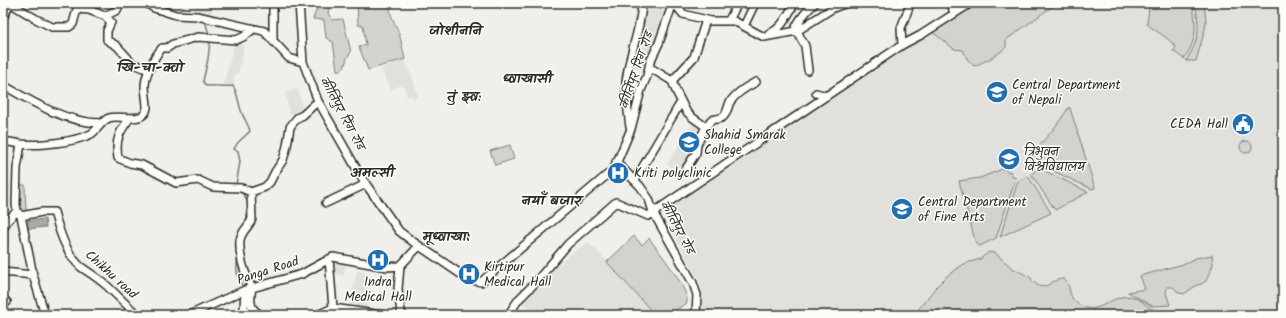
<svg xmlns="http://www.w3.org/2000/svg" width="1286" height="318" font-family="Kalam,'Playpen Sans Deva',sans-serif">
<rect width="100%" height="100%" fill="#f0efeb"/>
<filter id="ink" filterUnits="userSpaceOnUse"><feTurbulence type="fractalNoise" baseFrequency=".025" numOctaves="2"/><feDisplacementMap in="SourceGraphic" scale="8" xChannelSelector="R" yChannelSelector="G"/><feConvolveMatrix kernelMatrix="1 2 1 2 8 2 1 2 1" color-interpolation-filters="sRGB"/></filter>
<g filter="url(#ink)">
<path fill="#e1e0dc" d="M195,3H222L223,8L212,9L211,14L195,12Z
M643,3H671L647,70L633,67Z
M975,3H1283V315H702V294L700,283L660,209L883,60Z
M243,40V55L238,73L235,74L233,86L223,85L235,42Z
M405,59L419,96L413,99L412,95L407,97L403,84L391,90L381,70L391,64Z
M298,89L303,111L289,114L286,92Z
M693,123L702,129L691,155L681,174L667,164Z
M588,242L606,260L655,315H525L530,310L519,299L574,251Z
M334,259L346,261L344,276L335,274V270L332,269Z
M357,271H365V279H370L366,311L350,306Z"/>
<path fill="#d3d2cf" stroke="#7f7e7d" d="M319,3H330L328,13L332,20L343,19L351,52L347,58L344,68L340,71L337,70L333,42L326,38L324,20L313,19Z
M357,3H390C389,16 395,22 399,33C401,41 403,50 405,59L368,70L359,47L366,45L363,25H358Z
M975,3H1057L1006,40V47C997,56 986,61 974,66L967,59L963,50L954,49L931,31Z
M1146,3H1192C1197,25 1197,40 1184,59L1173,51L1176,48C1169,37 1156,32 1147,24L1149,7Z
M1195,3H1204L1206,21L1205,29L1196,61H1186C1200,39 1200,28 1195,3Z
M1069,107L1070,108L1095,188L1092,189L1040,165L1031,152C1047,139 1058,124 1069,107Z
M1240 147a6 6 0 1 1 12 0a6 6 0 1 1-12 0Z
M510,145L514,159L495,165L490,151Z
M1005,168L1007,172L1010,171L1013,177L1016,178L996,238L980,246L976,244L959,181L980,178Z
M1039,168L1041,169L1088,192L1055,210L1031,174Z
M1028,176L1051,213L1000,237L1018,181Z
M19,185H25L26,212H20Z
M634,236L642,245L649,238C658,251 690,289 687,303L668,315H655L607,262Z
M989,252L995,253L1012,268L1030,277C1044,298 1049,278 1064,279C1073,288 1066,298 1081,306C1101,316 1112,292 1133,297C1141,299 1147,307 1154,310C1159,312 1164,312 1168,315H914L936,287L948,275L964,264L980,259Z
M1212,255L1213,265L1206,281L1201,284L1197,285L1184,294L1179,293L1173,287H1167L1166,293L1170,305L1152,306L1128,292L1145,289L1140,276L1183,264L1196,258Z"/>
<path fill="#aaa9a7" stroke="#777775" d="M45,219L46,227L27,229L26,221Z"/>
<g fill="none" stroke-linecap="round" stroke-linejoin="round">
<path stroke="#777775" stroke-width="1.5" d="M206,24L209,35
M210,41L208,59L203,81L206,86C215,85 224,87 233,86C238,94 238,102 241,110C243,118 248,123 250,131C244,138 238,140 234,149L238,151L240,162L236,185
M242,192L249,204L246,222
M238,256C236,266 236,282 245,288"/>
<g stroke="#2b2b2b" stroke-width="10">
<path id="minor" d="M10,3L36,19L52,27H69L73,24L77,9L89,10
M87,3L89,10L105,16L117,10L121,3
M146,3L154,8L176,15L197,16L264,31L289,58L303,62
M299,3L303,62L318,101L363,180L399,231L412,241L468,279L481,282L614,169L631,129L641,90L647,76L650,62L659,43L673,3
M674,3L683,14L711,21H734L764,37L797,31L833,8L847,3
M951,3L954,14
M105,16L111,22L107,31V40L117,46L127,57L131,63L149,70
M3,18L10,3
M729,20L738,3
M744,26L755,3
M797,31L805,46L808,70
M794,32C797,22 807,10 815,3
M769,34C783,28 787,15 795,3
M273,41V3
M902,45L901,28L908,10L910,3
M649,67L672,81L676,91L686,111L692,117L706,127
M672,81L694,57L706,20
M3,85C34,103 66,123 102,123
M816,93L827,96
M130,118C119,132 115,140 118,158L130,163L142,165L176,183L198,180L213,187L241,188L251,192L265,187L270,182L275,172L283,160L287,146L290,127L297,118L303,115L318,101
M630,127C628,112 626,98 626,83C628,56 641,30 642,3
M3,141L21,144L17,168L16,204L17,211L21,216L42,212H54C59,230 66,254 81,267C90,273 98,278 106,285C117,295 127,306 138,315
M21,144C39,146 75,142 91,134C98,130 101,121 109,118C120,114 144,125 147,108C147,100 145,93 145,85C146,73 154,57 162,48H167L173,44L198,37L236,40L243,37L251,31L252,28
M616,162L640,186L649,199L653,212L693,283L697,295L696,315
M684,172L696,153L697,144L706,127L711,120C715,119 720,119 723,117C727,114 728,106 730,102C736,93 746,87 756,82
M635,180L681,102
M251,192L252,219C249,227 242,230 240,240C239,253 242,265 247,277C248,280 251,285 251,289C252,295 249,300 252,307C254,311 258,313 261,315
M326,203L366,184
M21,216L33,275L45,315
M3,228L8,220L17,211
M3,233V244
M329,259L333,308L382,315
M400,266L398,289L401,312L403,315
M3,272L33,275
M245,290L244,308L249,315
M3,304L7,302
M3,311L4,315
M189,315L245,290L302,274L333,257L387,267L400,266L419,246
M317,315L333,308L337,315
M508,315L519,299L534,284L568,244L616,202L648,216L902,45L921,35L971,3"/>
</g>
<use href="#minor" stroke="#fdfcf7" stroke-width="7"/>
</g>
</g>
<defs>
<g id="university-disc" transform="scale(1.15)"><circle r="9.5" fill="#1f6fb2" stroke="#fdfcf7"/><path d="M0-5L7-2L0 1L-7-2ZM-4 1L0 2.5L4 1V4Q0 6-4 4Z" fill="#fff"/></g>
<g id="civic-disc" transform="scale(1.15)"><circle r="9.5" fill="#1f6fb2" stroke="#fdfcf7"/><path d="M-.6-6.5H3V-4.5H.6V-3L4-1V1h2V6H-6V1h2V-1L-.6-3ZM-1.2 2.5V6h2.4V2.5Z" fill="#fff"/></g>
<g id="hospital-disc" transform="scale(1.15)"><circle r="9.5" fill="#1f6fb2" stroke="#fdfcf7"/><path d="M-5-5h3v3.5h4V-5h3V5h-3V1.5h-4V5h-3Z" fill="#fff"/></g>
</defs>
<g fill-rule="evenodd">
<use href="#university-disc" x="997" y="92"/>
<use href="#civic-disc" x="1243" y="124"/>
<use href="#university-disc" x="689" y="142"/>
<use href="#university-disc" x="1009" y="159"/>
<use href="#hospital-disc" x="618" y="173"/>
<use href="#university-disc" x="902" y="209"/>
<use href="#hospital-disc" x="378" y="260"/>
<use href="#hospital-disc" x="469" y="274"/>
</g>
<g text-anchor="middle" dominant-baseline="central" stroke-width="3" stroke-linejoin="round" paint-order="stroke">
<g font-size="13" fill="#2b2b2b" stroke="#fdfcf7">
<text transform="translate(637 70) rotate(-71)">कीर्तिपुर रिंग रोड</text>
<text transform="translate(342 114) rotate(62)">कीर्तिपुर रिंग रोड</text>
<text transform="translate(677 228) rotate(62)">कीर्तिपुर रोड</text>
<text transform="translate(268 271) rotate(-18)">Panga Road</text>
<text transform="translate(111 275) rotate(42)">Chikhu road</text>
</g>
<g font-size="13" fill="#2b2b2b" stroke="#fdfcf7" text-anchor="start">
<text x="1012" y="85">Central Department<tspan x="1012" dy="15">of Nepali</tspan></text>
<text x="1228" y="124" text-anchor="end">CEDA Hall</text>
<text x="704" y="135">Shahid Smarak<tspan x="704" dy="15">College</tspan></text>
<text x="1024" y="152">त्रिभुवन<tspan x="1024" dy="15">विश्वविद्यालय</tspan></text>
<text x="634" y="173">Kriti polyclinic</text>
<text x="918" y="202">Central Department<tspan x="918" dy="15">of Fine Arts</tspan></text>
<text x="484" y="267">Kirtipur<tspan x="484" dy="15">Medical Hall</tspan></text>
<text x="378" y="282" text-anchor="middle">Indra<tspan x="378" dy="15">Medical Hall</tspan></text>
</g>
<g font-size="14" font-weight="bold" fill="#2b2b2b" stroke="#fdfcf7">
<text x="455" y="31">जोशीननि</text>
<text x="150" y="68">खि-चा-क्वो</text>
<text x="527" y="79">ध्वाखासी</text>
<text x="464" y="97">तुं झ्वः</text>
<text x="372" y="173">अमल्सी</text>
<text x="551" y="201">नयाँ बजार</text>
<text x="446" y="237">मूध्वाखा:</text>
</g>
</g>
<rect width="1286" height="318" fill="none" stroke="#fdfcf7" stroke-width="16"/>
<rect x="8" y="8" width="1270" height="302" fill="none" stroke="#2b2b2b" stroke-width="1.5" filter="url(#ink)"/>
</svg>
